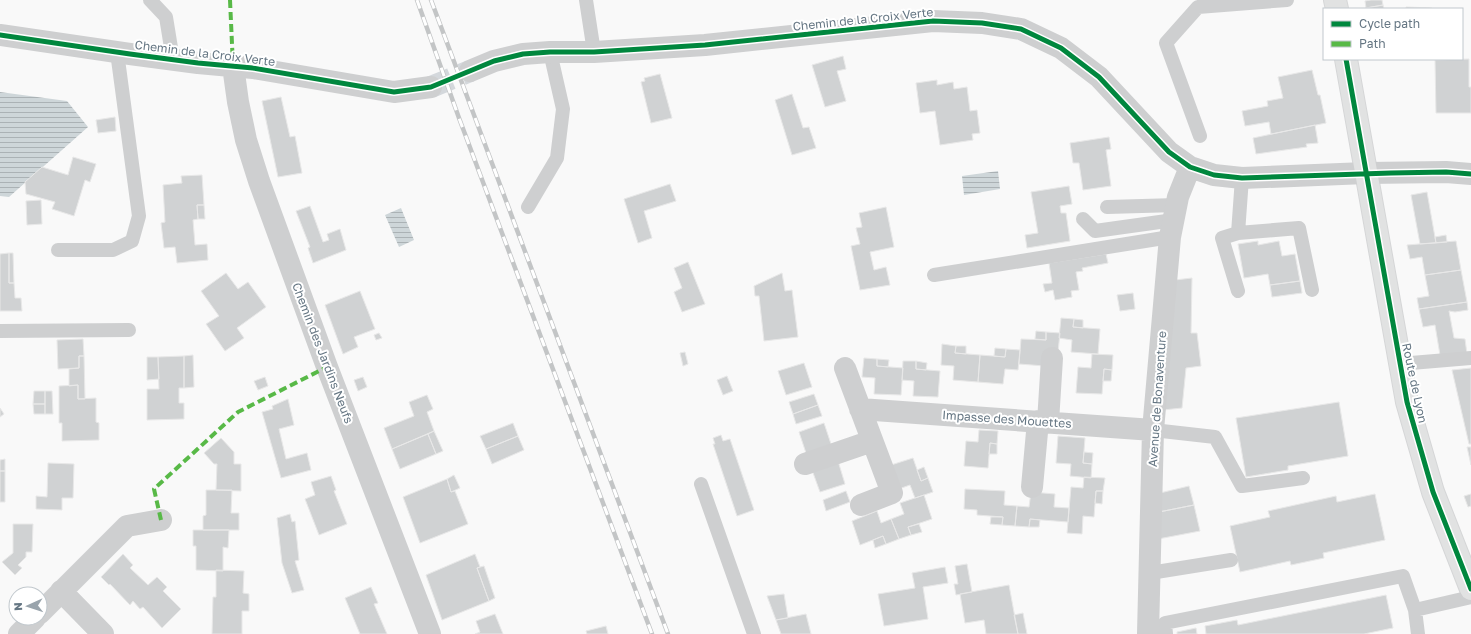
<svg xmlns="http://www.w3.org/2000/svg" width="1471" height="634" font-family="'Golos Text',sans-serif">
<defs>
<pattern id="water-rules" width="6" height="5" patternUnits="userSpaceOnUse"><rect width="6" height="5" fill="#ced6d9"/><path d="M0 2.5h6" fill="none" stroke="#abb2b5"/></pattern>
</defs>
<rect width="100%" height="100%" fill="#f9f9f9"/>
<path fill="url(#water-rules)" d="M0,92L67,101L88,127L9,197L0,196Z
M998,171L1000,189L964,195L962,176Z
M401,208L414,240L399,247L385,215Z"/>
<path fill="#d0d2d3" stroke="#e8e8e8" d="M1371,0H1382L1383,5L1366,8L1365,1Z
M1383,5L1384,9H1366V8Z
M1406,7L1432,8V9H1406Z
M843,56L846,69L837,71L846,101L825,107L812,65Z
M1469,59V87H1471V113H1436L1435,60Z
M1312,70L1318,95H1320L1326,123L1271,134L1269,122L1245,126L1242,111L1268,106L1267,101L1283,98L1278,77Z
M660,74L672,118L651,123L641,82L645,81L644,78Z
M937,80V85L953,82L954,89L967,87L970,111L977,110L980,133L972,134L973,140L940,145L935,111L920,113L916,83Z
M792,94L803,128L809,127L816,148L792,155L775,100Z
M281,97L290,137L295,136L302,173L278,177L262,101Z
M115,117L116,131L98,133L96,120Z
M1315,125L1318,143L1306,144L1307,147L1256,154L1253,138Z
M1109,137L1111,149L1106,150L1111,186L1083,190L1079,163H1073L1070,143Z
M73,157L96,164L90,182L85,180L74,216L52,209L55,202L26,194L25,182L42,167L68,175Z
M202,175L204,205H197L198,219L193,220L195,245L207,244L208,260L177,263L175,247L164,248L161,223L165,222L163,185L182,183L181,176Z
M670,184L676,201L644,211L652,238L638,243L624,199Z
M1069,186L1072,204L1060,206L1061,213H1066L1070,241L1027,248L1025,235L1038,233L1031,192Z
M1427,192L1436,243L1420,244L1411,195Z
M41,200L42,224L27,225L26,201Z
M197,205H204L205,219H198Z
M310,206L323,242L329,240L327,234L340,229L346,250L313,263L308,248L310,247L296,211Z
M886,207L894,247L870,252L874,270L886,267L890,285L860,290L851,246L860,244L856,228L862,227L859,213Z
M1446,235L1447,242L1436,243L1435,237Z
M1258,241V245L1279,241L1282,256L1295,254L1300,281L1270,285L1268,274L1244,278L1238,244Z
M1456,241L1461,270L1425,275L1422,257L1410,259L1407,245Z
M9,253H13L14,283H9Z
M9,253V283H14L15,298H21L22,311H0V254Z
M1106,254L1108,263L1082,268L1083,271L1076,272L1079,290L1071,291L1072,297L1055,300L1053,290L1045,292L1043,284L1052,283L1049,263Z
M688,262L705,304L682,312L674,292L682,288L674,268Z
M1461,270L1467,302L1419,309L1417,298L1429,296L1425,275Z
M226,273L238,289L248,282L266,307L237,328L244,338L225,351L206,324L219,316L201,291Z
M782,273L785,291L792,290L798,337L764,341L759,296H755L754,286Z
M1192,278L1191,333H1197L1201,366L1186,368L1182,408L1163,410L1175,280Z
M1300,281L1302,293L1272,297L1270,285Z
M360,291L375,329L354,337L358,347L343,354L325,305Z
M1133,293L1135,309L1120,311L1117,295Z
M1467,302L1468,310L1455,312L1449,311L1454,338L1465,339L1467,354L1440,355L1435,325L1423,327L1419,309Z
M1061,318L1074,319L1073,327L1100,329L1098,354L1071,352L1072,340L1059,338Z
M1074,319L1083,320V328L1073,327Z
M1036,331L1046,332V340L1035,339Z
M1046,332L1060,333L1058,352L1045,366L1019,364L1021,339L1046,340Z
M379,333L382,338L376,340L374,335Z
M83,339L84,356H79V368L58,369L57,340Z
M942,344L956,346L955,353L980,355L978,382L953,380L954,366L941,365Z
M956,346H966V354L955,353Z
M995,348L1006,349L1005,357L994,356Z
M1006,349L1020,350L1018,370L1005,369L1003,384L978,382L980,355L1005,357Z
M685,352L688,364L683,366L680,353Z
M1092,354L1113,355L1112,370L1104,369L1102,394L1076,393L1078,367L1091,368Z
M193,355L194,387L184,388V356Z
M79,356H84L85,399H78V385L69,386V369L79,368Z
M184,356V388H179V403H184V419L147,420V389H159L158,357Z
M147,357H158L159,379L147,380Z
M864,358L877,359V366L903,368L901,395L874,394L875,378L862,377Z
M877,359L889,360L888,367L877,366Z
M903,361H916V369L940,371L938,397L913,396L914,381L902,380Z
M916,361L927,363L926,370L916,369Z
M804,363L812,387L786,395L778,371Z
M1471,368V444H1469L1452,370Z
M1104,369L1112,370L1111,381H1103Z
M727,376L733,391L723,395L717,380Z
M265,377L268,386L258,390L254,381Z
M363,377L367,387L358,391L354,380Z
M78,385V399L96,398V422L99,423V440L62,441V423H59V386Z
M34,391H45V404H33Z
M45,391H52L53,414H45Z
M814,394L818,405L793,414L789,402Z
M427,395L433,409L427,412L434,431L392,449L384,428L414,416L409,402Z
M288,399L294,425L279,429L286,459L307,453L311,470L281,478L262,412L273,409L272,406Z
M1339,402L1348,456L1288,466V470L1246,477L1236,418Z
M33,404H45V414H34Z
M818,405L822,416L796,424L793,414Z
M0,408L4,414L0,417Z
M513,423L518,436L486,449L480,436Z
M824,423L832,447L807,456L799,432Z
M979,430L998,431L997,444L990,443L988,468L964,466L966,441L978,442Z
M434,431L443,451L436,454L428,434Z
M428,434L436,454L400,469L392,449Z
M721,435L723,441L730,439L754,510L737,516L713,444H715L713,438Z
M518,436L524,450L492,464L486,449Z
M1058,436L1085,438L1083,463L1092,464L1091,478L1070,476L1071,464L1056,463Z
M221,438L234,452V464H241V491L216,490L217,464H214L204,453Z
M990,443L997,444V454H989Z
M1467,447H1471V465Z
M1084,452L1093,453L1092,464L1083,463Z
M913,458L921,481L928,478L933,492L915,498L910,485L896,490L888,466Z
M5,459V471H0V460Z
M838,461L845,484L820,492L812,470Z
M48,463L74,464L73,498H62V510L36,509V496L47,497Z
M924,467L928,478L921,481L917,470Z
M0,471H5V502H0Z
M454,475L460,488L451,492L447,479Z
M331,476L336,490L334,491L347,524L319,535L305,499L315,495L311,482Z
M1084,477L1105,478L1103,491H1096L1094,517L1083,516L1082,534L1067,533L1071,487L1083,488Z
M447,479L451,492L455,491L468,524L420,543L403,497Z
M1189,486L1194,505L1159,512L1160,493Z
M965,489L1005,491L1004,505L1017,506L1015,526L1002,525L1003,517L977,515V510L964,509Z
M206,490H232L231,513H239V530H203V516L206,515Z
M846,491L850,502L826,511L823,500Z
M1096,491H1103L1102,504L1095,503Z
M1031,492L1055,494L1054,507L1069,508L1068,522L1030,519L1029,527L1015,526L1017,506L1029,507Z
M1375,494L1385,540L1323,553L1324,558L1291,565L1290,561L1240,572L1230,526L1270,517L1268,511L1336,496L1337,502Z
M1471,494V506L1468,507L1464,496Z
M924,495L932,519L908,527L911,535L899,539L891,519L904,514L900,503Z
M1194,505L1200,531L1158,539L1159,512Z
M877,511L881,523L891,519L899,539L886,544L883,536L860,545L852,521Z
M290,514L292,522L295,521L299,560L295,561L304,590L292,593L282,563L277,518Z
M991,517H1003L1002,525L990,524Z
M1030,519L1040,520L1039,527H1029Z
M13,524H33L32,552H26V557L18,565L22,568L15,575L2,562L13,553Z
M919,524L922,532L911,535L908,527Z
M193,530H229L228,548L223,547V571L196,570V546H193Z
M883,536L886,544L875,548L873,540Z
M123,554L133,565L130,568L148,585L157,577L167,587L163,591L181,609L162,628L143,607L140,609L133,601L130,605L110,584L109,585L101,577Z
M475,554L480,567L477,568L489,601L442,620L426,575Z
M967,564L972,592L956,595L954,584H958L955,566Z
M484,566L495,598L489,601L477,568Z
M945,567L948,583L923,587L928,619L884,626L878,594L915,588L912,573Z
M216,570L244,571L243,593L249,594V611H242V634H212L213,597H216Z
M1009,585L1018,634H986L984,620L965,623L960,594Z
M371,587L378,603L374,604L387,634H360L345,598Z
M784,594L788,618L776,620L767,596Z
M1386,595L1393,628L1364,634H1206L1205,626L1237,620L1238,625Z
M1023,613L1027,634H1018L1014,615Z
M495,614L503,634H475L480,632L476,621Z
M806,614L811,634H781L776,620Z
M606,626L608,634H587L586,631Z
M1196,628L1197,634H1177V632Z"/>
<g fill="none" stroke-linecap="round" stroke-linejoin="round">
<path stroke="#d4d8dc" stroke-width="22" stroke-dasharray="22 11" stroke-linecap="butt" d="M431,87L470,71"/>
<g stroke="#d5d6d7" stroke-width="24">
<path id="primary" d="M1335,0L1337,9
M1346,59L1407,402L1433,492L1471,589"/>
</g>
<path stroke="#cecfd0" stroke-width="14" d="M150,0L166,17L173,60
M586,0L594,52
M1200,136L1166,43L1198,7L1287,0
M1242,178L1238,233L1299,228L1312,290
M528,207L557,158L563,109L550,52
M1107,207L1177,205
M1083,219L1095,231L1174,220
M1238,233L1222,238L1238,291
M58,250H113L132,241L139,216L117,52
M934,275L1170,237
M0,331L129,330
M1399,364L1471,358
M1153,430L1215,437L1242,486L1303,478
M701,484L754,634
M1150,573L1231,560
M1415,610L1418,634
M1166,634L1165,623L1403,576L1415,610L1471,597"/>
<path stroke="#cecfd0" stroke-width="22" d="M0,35L130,54L198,63L253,68L394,92L431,87
M233,66L238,102L246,140L259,181L327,367L430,634
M470,71L494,61L523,54L550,52H594L705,45L933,21L982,23L1021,29L1061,48L1099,77L1169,152L1190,167L1214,175L1242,178L1366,173
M845,368L892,493L861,505
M860,409L1153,430
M1048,422L1052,358
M805,464L872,441
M1032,487L1038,421
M61,591L103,634
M40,613L127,526L161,520
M19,634L35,618
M1148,634L1153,430L1170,237L1178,197L1190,167"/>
<path stroke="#cecfd0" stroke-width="22" d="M1366,173L1446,172L1471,174"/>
<use href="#primary" stroke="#e1e2e2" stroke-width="22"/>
<g stroke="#c3c5c6" stroke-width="4.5">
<path id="rail" d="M417,0L459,118L652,634
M431,0L668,634"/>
</g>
<use href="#rail" stroke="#fff" stroke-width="3" stroke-dasharray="9" stroke-linecap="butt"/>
<path stroke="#58b947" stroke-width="4" stroke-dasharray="8 4" stroke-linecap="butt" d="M230,0L233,66
M161,520L154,489L238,412L327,367"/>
<g stroke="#fff" stroke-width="8">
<path id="cycleway" d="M0,35L130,54L198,63L253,68L394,92L431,87L494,61L523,54L550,52H594L705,45L933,21L982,23L1021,29L1061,48L1099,77L1169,152L1190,167L1214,175L1242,178L1391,173L1446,172L1471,174
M1346,59L1407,402L1433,492L1471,589"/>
</g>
<use href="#cycleway" stroke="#00873e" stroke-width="5"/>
</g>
<g text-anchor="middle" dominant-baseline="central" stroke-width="4" stroke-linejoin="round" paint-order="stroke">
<g font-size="12" fill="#657683" stroke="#fff">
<text transform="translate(863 19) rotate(-6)">Chemin de la Croix Verte</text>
<text transform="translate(205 53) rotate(7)">Chemin de la Croix Verte</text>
<text transform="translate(323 353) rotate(69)">Chemin des Jardins Neufs</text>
<text transform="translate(1415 383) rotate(78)">Route de Lyon</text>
<text transform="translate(1157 399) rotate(-86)">Avenue de Bonaventure</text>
<text transform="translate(1007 419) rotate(4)">Impasse des Mouettes</text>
</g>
</g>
<rect x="1323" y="8" width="140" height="52" fill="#ffffff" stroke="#c1c8cd"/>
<rect x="1331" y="21" width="20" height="6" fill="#00873e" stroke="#c1c8cd"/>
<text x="1359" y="28" font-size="12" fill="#657683">Cycle path</text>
<rect x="1331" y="41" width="20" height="6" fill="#58b947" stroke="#c1c8cd"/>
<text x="1359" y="48" font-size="12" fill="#657683">Path</text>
<g transform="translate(28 606) rotate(267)"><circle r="19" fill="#ffffff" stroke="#c1c8cd"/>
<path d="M0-3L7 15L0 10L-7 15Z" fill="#99a4ac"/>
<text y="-6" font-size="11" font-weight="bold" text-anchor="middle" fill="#657683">N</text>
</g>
</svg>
